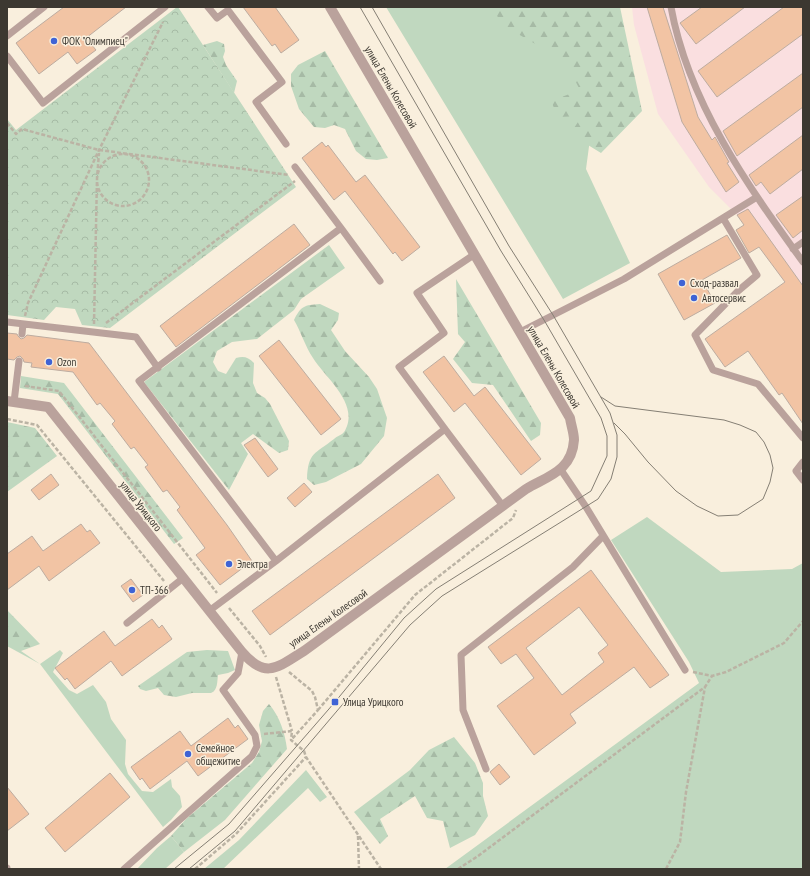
<svg xmlns="http://www.w3.org/2000/svg" width="810" height="876" font-family="'PT Sans Narrow',sans-serif">
<defs>
<pattern id="forest-firs" width="22" height="20" patternUnits="userSpaceOnUse"><rect width="22" height="20" fill="#c0d8bf"/><path d="M5 1l3.5 6h-7zM16 11l3.5 6h-7z" fill="#a6baa5"/></pattern>
<pattern id="park-crowns" width="20" height="18" patternUnits="userSpaceOnUse"><rect width="20" height="18" fill="#c0d8bf"/><path d="M2 6a3 3 0 1 1 6 0M12 15a3 3 0 1 1 6 0" fill="none" stroke="#a6baa5"/></pattern>
</defs>
<rect width="100%" height="100%" fill="#f9efdd"/>
<path fill="#fadfe0" d="M632,7H803V308L737,215L709,187L658,114L634,25Z"/>
<path fill="#c0d8bf" d="M386,7H546L598,79L586,169L630,263L563,299Z
M647,517L721,572L792,569L803,563V869H445L699,683L689,662L611,540Z
M60,650L63,653L53,672L69,690L77,694L93,685L106,702L111,719L126,740L125,764L128,774L142,791L153,792L171,779L172,787L180,796L182,807L171,820L163,827L40,664Z
M306,770L327,797L320,802L308,788L223,869H204L239,840Z
M171,836L184,852L165,869H137L157,848Z"/>
<path fill="url(#forest-firs)" d="M491,7H620L642,111L601,153L570,134L582,116L558,117L551,101L580,90L565,61L504,26Z
M217,41L224,44L225,51L223,57L226,65L237,81L234,93L203,45Z
M325,51L388,158L377,160L366,159L356,151L345,129L334,125L325,128L314,127L299,109L291,86V74L298,65Z
M329,245L345,268L301,299L294,310L257,339L232,342L217,351L213,362L218,371L226,374L236,358C244,356 248,357 254,363L253,383L257,393L265,398L270,404L289,441L288,450L279,453L253,434L241,443L248,454L229,490L144,382Z
M456,279L541,423L540,435L531,441L493,385L472,383L453,359L465,342L458,334Z
M320,304L339,313L338,320L331,330L345,351L369,377L377,389L387,418L384,436L361,464L326,482L314,485L307,479C308,452 315,454 334,439C337,436 342,435 344,432C345,431 346,428 347,426C356,401 325,377 313,358C305,346 301,332 294,320C301,306 304,305 320,304Z
M21,376L64,383L183,538L174,544L58,394L20,388Z
M7,422L35,428L57,456L7,492Z
M7,610L40,644L21,651L40,664L7,646Z
M207,650L228,651L235,670L228,673L218,675C217,682 218,690 211,693H192L176,697L164,695L158,688L146,691L140,689L138,686L187,652Z
M269,704C280,717 285,733 287,749L225,820L184,852L171,836L186,819L252,763L259,752L262,741L259,725L263,711Z
M454,737L475,763L483,783V796L488,816L475,835L450,848L443,821L427,818L415,796L380,819L388,836L380,844L354,812L410,770L429,750Z"/>
<path fill="url(#park-crowns)" d="M177,7H178L296,187L110,328L82,325L75,309L56,307L44,320L7,315V119L16,130Z"/>
<path fill="#f2c4a4" stroke="#bdaca0" fill-rule="evenodd" d="M64,7H126L86,38L96,50L77,64L68,52L39,74L16,43Z
M243,7H275L299,40L281,53L275,44L272,46Z
M647,7H663L698,117L712,140L715,137L729,162L727,163L739,182L726,192L682,122Z
M702,7H745L696,44L680,23Z
M784,7H803V34L717,97L698,71Z
M803,73V107L737,156L723,131Z
M803,135V169L770,194L761,182L756,186L749,175Z
M322,142L326,147L328,145L356,182L365,175L420,247L402,261L395,252L393,254L345,191L334,200L302,158Z
M803,196V230L793,238L776,215Z
M748,209L803,286V424L782,393L779,395L748,351L725,367L705,339L785,282L759,247L749,253L736,230L744,225L737,215Z
M294,224L310,245L176,347L160,326Z
M727,235L741,258L702,280L715,303L684,320L658,274Z
M7,333L17,334L18,336L21,339L24,338L27,335L89,343L227,525L252,561L220,585L196,555L205,548L177,510L180,507L167,490L163,492L145,467L148,465L134,447L131,449L112,424L115,421L100,403L97,405L73,372L31,367L32,363L24,362L23,359L20,356L17,357L14,360L7,359Z
M279,340L341,419L321,435L259,356Z
M444,356L474,396L485,387L541,459L521,475L465,403L454,412L423,372Z
M255,438L278,469L268,477L244,445Z
M51,474L59,485L39,500L31,490Z
M438,474L455,498L270,635L252,611Z
M304,483L312,492L295,507L287,498Z
M81,524L87,532L90,530L100,543L49,581L39,566L7,590V554L32,536L43,551Z
M591,570L669,675L650,688L634,667L570,714L576,723L534,755L497,706L534,678L516,654L501,664L488,647ZM579,607L608,645L598,653L604,662L562,695L526,648Z
M131,579L143,595L133,602L121,586Z
M152,619L159,628L162,625L172,639L122,676L111,661L75,689L67,678L65,680L55,668L104,631L115,646Z
M228,718L235,728L238,725L248,739L198,776L187,761L150,789L142,778L140,780L131,767L180,731L191,746Z
M499,764L510,777L500,785L490,772Z
M110,773L130,797L65,852L45,828Z
M7,787L29,814L7,831Z"/>
<g fill="none" stroke-linecap="round" stroke-linejoin="round">
<path stroke="#bbb3a4" stroke-width="2.5" stroke-dasharray="4 2" stroke-linecap="butt" d="M7,123L16,134L22,129L99,150L289,175
M97 180a26 26 0 1 1 52 0a26 26 0 1 1-52 0Z
M25,316L28,303L99,150L163,22
M106,323L295,181
M94,324L97,178L99,153
M25,386L59,391L217,593
M7,419L37,425L164,581
M229,608L260,646L266,657
M289,672L312,691L315,697L318,710L292,739
M693,672L712,676L726,672L784,643L803,621
M276,677L292,731
M318,710L415,595L513,518L516,510
M264,734L292,731L291,740L304,751L306,757L381,869
M358,836L359,869
M195,869L236,834L306,757
M458,869L478,856L705,687L712,676
M666,869L680,842L686,792L705,687"/>
<path stroke="#baa29c" stroke-width="7" d="M208,7L217,18L228,10L282,82L256,102L286,144
M671,7C688,102 748,186 803,262
M7,36L44,7
M7,56L43,103L165,7
M295,167L341,228
M723,218L757,275L738,291L695,335L713,370L758,384L803,438
M793,249L803,242
M7,322L136,337L158,368
M520,332L624,279L757,197
M22,334L23,324
M14,402L19,361
M445,429L399,367L444,333L417,293L475,254
M803,462L796,471L803,480
M561,470L586,507L685,670
M276,561L445,429L503,506
M209,611L276,561L139,381L341,228L380,281
M127,623L182,579
M486,769L463,710L461,655L573,567L603,536
M7,868V869
M124,869L252,756L257,746L255,735L223,690L238,673L242,652"/>
<path stroke="#baa29c" stroke-width="10" d="M7,401L48,407L242,652C266,680 278,667 304,651L526,489C548,476 572,471 574,440C574,433 571,425 570,418L330,7"/>
<path stroke="#857f74" stroke-width="1" d="M601,397L615,406L724,420L740,425L756,432L764,442L770,455L773,468L770,482L763,499L738,515L718,516L697,506L676,491L648,462L625,434L614,423
M174,869L229,824L335,702L404,618L436,589L591,491L607,456V436L601,418L544,320L501,251L360,7
M189,869L235,831L410,625L442,596L598,499L611,479L617,457V435L610,413L553,315L509,246L372,7"/>
</g>
<g fill="#3f63d5" stroke="#f9efdd" stroke-width="1.5">
<circle cx="54" cy="41" r="4"/>
<circle cx="682" cy="283" r="4"/>
<circle cx="694" cy="298" r="4"/>
<circle cx="49" cy="362" r="4"/>
<circle cx="229" cy="564" r="4"/>
<circle cx="132" cy="590" r="4"/>
<rect x="331" y="698" width="8" height="8" rx="2"/>
<circle cx="188" cy="754" r="4"/>
</g>
<g text-anchor="middle" dominant-baseline="central" stroke-width="3" stroke-linejoin="round" paint-order="stroke">
<g font-size="11" fill="#3c3831" stroke="#f9efdd" text-anchor="start">
<text x="62" y="41">ФОК "Олимпиец"</text>
<text x="690" y="283">Сход-развал</text>
<text x="702" y="298">Автосервис</text>
<text x="57" y="362">Ozon</text>
<text x="237" y="564">Электра</text>
<text x="140" y="590">ТП-366</text>
<text x="343" y="702">Улица Урицкого</text>
<text x="196" y="748">Семейное<tspan x="196" dy="13">общежитие</tspan></text>
</g>
<g font-size="11" fill="#3c3831" stroke="#f9efdd">
<text transform="translate(391 87) rotate(60)">улица Елены Колесовой</text>
<text transform="translate(554 367) rotate(60)">улица Елены Колесовой</text>
<text transform="translate(141 506) rotate(52)">улица Урицкого</text>
<text transform="translate(328 618) rotate(-35)">улица Елены Колесовой</text>
</g>
</g>
<rect width="810" height="876" fill="none" stroke="#3c3831" stroke-width="16"/>
</svg>
